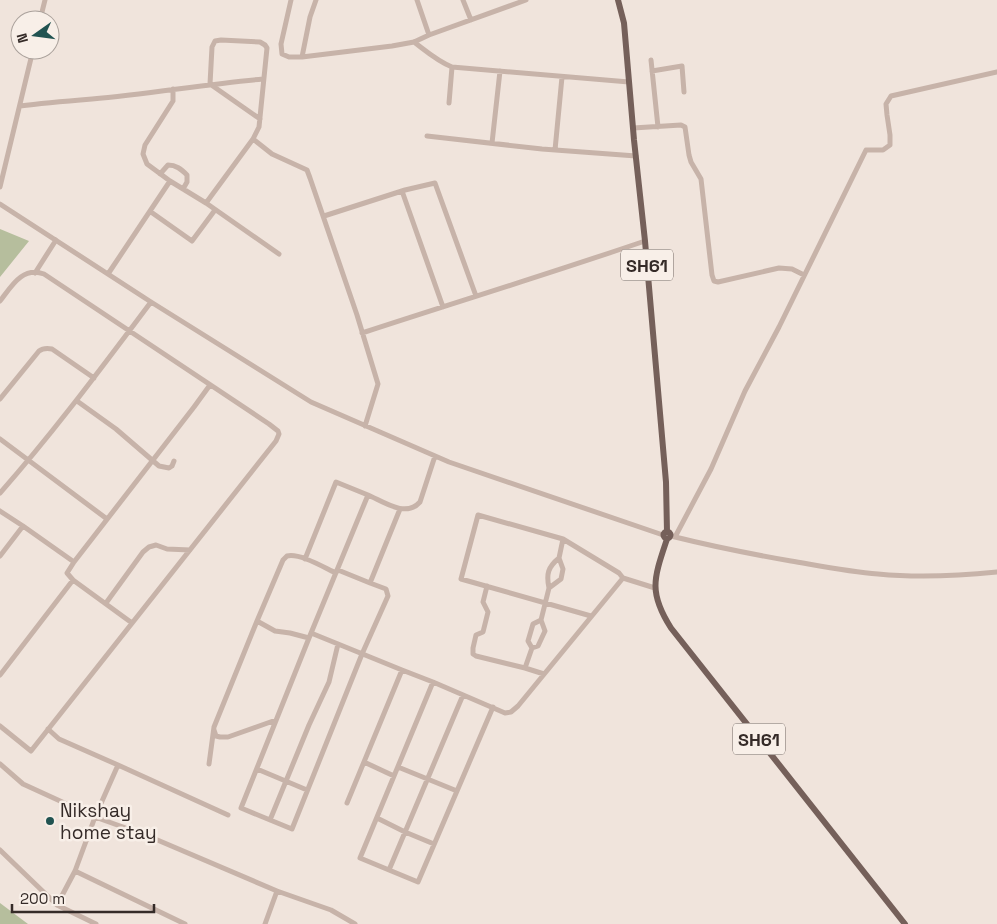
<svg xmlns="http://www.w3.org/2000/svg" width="997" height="924" font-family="'Space Grotesk',sans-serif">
<rect width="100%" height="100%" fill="#f0e4dc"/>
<path fill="#b6be9d" d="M0,229L29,241L0,277Z
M0,903L28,924H0Z"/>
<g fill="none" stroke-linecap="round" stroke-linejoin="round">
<path stroke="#c7b3a9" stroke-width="5" d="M291,0L281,44L282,54L289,57H302L392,46L414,42L429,35L526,0
M417,0L429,35
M463,0L471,20
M40,20L45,0
M414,42C426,51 437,61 452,67L629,82
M302,57L310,17L316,0
M651,60L658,127
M652,71L682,66L684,92
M173,89V101L145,145L143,154L147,164L170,181L206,203L253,139L272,154L307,170L310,178L357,315L378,384L365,426
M449,103L452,67
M20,106C44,103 68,101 92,99C149,94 206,84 263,79
M633,128L681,125L685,127L689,155L691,162L701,179L712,275L714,281L718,282L779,268L792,269L804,275
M427,136L542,149L636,156
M253,139L259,127L267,48L265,45L260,42L221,40L215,41L212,47L210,84L260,119
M492,143L500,71
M555,150L562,77
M160,174L168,165C176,165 181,169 187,175V182L183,189
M0,187L33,50
M402,191L443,307
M206,203L279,254
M0,204L151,302L311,402L449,462L663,535
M151,212L192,241L215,210
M324,216L405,190L435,183L476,296
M35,273L56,240
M108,274L170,181
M0,301C11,287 22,266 44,274L269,424L278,431L279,434L276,441L31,751L0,726
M362,333C457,302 551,273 645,241
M0,399L39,351C43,348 47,348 52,349L94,378
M77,401L116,429L159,466L169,468L172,466L174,461
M0,439L107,519
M0,493C54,432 102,367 151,302
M400,509L370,583L386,589L388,596L362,654L292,829L241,808L309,638L368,495C384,502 406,518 420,502L435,456
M0,511L23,526
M671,536C711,546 751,554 791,561C820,566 849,572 878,574C918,578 958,576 997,572
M675,537L711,469L745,391L779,327L866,150H883L890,145V135L887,115L886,104L891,96L997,72
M0,556L23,526L74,562L67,573L73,580
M305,559L336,482L368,495
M74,562L194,407L210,385
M338,570L370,583
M487,586L483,602L488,612L483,632L476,635L473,648V654L476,656L525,668L544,674
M549,588C546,574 548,567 559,558
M106,603L143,552L149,547L156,545L167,549L190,550
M591,616L461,579L478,515L563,539L619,573L623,578
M257,621L283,560L287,556C300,553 323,567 336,573
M311,633L402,670L433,682L505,713L511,712L518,706L623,578L655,588
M532,648L528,641L533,624L541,620
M525,668L532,648L538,646L545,631L541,620L549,588L561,579L563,569L559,558L563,539
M0,675L73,580L132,623
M433,682L360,858L418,882L493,707
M214,730L216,736L220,737H228L276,720
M364,762L394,776
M0,764L23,784L95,817L118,765L59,739L48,729
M209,764L214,727L257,621L275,631L290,633L309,638
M118,765L228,815
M398,767L457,791
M257,769L307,790
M347,803L402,670
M377,818L405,832L434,844
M270,820L309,725L329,682L338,644
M0,850L57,905
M389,870L463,695
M75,871L185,924
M96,924L57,905L75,871L95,817L148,836L277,891
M265,924L277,891L331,910L355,924"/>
<path stroke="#75605a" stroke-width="6" d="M618,0L624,23L634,140L645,241L666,482L667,532
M663.5 535a3.5 3.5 0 1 1 7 0a3.5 3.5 0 1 1-7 0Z
M667,539C654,578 648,592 671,628L905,924"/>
</g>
<circle fill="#215351" stroke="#f8efe8" stroke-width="2" cx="50" cy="821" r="5"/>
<g text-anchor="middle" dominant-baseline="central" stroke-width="5" stroke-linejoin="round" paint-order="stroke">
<g fill="#f8efe8" stroke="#706662" stroke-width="1">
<rect x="621" y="249.5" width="52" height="31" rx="4"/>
<rect x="733" y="723.5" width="52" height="31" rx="4"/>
</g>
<g font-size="18" font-weight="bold" fill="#352b28">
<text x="647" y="265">SH61</text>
<text x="759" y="739">SH61</text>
</g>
<g font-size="19" fill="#352b28" stroke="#f8efe8" text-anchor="start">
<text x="60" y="810">Nikshay<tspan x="60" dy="22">home stay</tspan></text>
</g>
</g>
<g transform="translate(35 35) rotate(256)"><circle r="24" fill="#f8efe8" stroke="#aaa19b"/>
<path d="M0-4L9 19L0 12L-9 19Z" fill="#215351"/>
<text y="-8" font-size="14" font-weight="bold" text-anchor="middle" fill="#352b28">N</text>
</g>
<path d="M12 904v8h142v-8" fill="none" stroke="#352b28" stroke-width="2.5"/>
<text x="20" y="904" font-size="15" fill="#352b28" stroke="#f8efe8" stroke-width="4" paint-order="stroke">200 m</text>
</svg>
